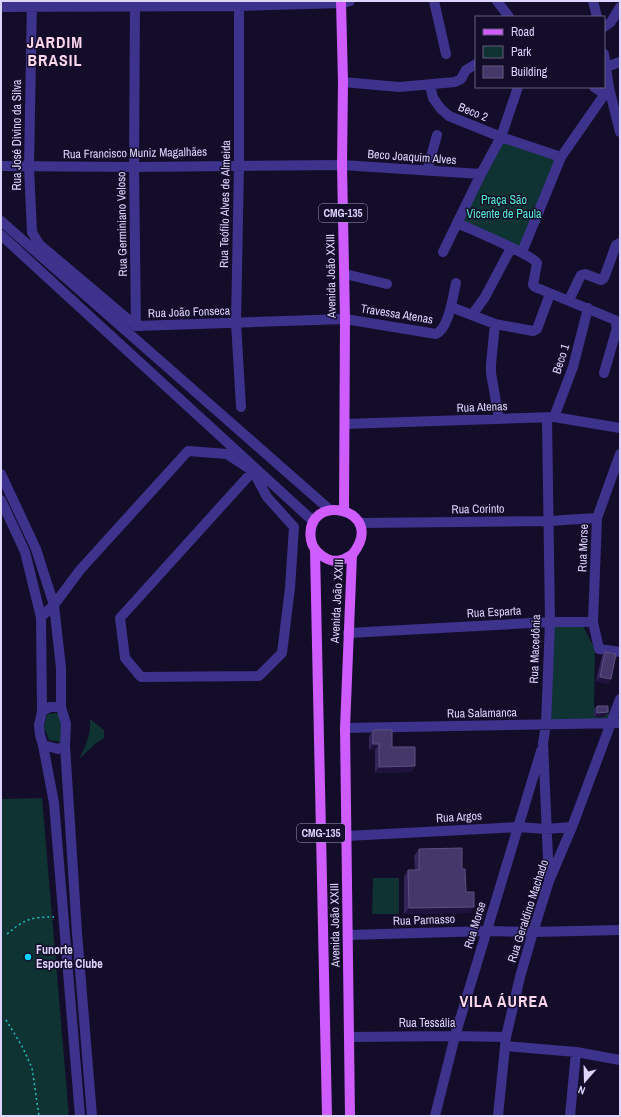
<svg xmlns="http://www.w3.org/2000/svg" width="621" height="1117" font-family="'Archivo Narrow',sans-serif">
<rect width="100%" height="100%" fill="#140d29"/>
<path fill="#0f3233" d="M501,137L561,157L522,252L457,223Z
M552,625L583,626L595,649L594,707L609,708L608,721L550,723Z
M59,713L64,726L63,742L49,740L44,727L47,714Z
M90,719L104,730V738L95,744L79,759C86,744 91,736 90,719Z
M42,798L69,1116H1V799Z
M373,878H399V914H372Z"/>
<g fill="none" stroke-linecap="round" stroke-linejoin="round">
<path stroke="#21c3c6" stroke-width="1.5" stroke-dasharray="2 3" stroke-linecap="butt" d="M7,934C25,919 31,917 54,917
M6,1020L22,1046L32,1068L39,1116"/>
<path stroke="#3d338d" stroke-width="10" d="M32,1L29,167L32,232L39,244L136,326L345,319L436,334C449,328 453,296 456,283
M135,1L134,167L136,326
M239,1V165L236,323L241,407
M434,1L446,54
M497,1L509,17
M593,1L597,17
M1,7L239,6L341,3L350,1
M604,27L611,22L620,7
M604,54L609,88L620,132
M606,67L620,62
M343,82L399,87L455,82L461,79L466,70L476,64
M430,85L433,98L441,109L449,116L501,137L561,157
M594,87L604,94
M1,166L134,167L342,165L481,174
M427,171L437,135
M1,221L330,510
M457,223C470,229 531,254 537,263L533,285L535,287L615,320L617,328L604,373
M1,235L314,522
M443,252L481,174L501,137L518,87
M522,252L561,157L609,88
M345,274L387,284
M569,300L581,275L585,274L601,280L604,278L616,245L620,243
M451,307L495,324L533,331L537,329L550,294
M472,315L485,297L511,248
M495,324L491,364V373L499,419
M554,417L573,367L588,308
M547,418L550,622L546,725L543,743L549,881
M345,424L554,417L620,428
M1,474L36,549L54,605L61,668V707L66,724L65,746L77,933L92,1116
M1,500L25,552L41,617L42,711L39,725L40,735L43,745L54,803L80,1116
M359,523L549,521L597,518
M41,617L54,605L80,570L188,451L227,454L253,471L267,497L294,527L290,588L282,653L259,676L141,677L125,658L120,618L253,471
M593,622L597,518L620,454
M348,633L550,622H593L599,649L620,652
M42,711L50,707H61
M345,728L620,723
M43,745L58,749L65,746
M347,836L518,827L546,829L572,827
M348,935L487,931L533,932L620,930
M349,1037L455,1036L506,1037
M505,1046L576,1052L620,1060
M435,1116L455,1036L541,751
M498,1116L506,1037L520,977L533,932L549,881L572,827L620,699
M570,1116L576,1052"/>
<path stroke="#ce5cff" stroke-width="10" d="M341,1L343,82L342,165L345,319L344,510
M315,550L327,1116
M350,1116L345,728L352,555C390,508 303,490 311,540C313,552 329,564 341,560C345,559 349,556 352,555"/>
</g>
<path fill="#332459" d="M605,652L608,684L596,681L602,656Z
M597,706L608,712L605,717H594V710Z
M373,730L415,766L411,772L375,773V750H369V736Z
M419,849L462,869L470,913L404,914V877L408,870H415L414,856Z"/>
<path fill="#1f133e" d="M600,677L611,679L608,684L596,681Z
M608,712L605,717H594L597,713Z
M373,744H379L375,750H369Z
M415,766L411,772L375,773L379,767Z
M474,907L470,913L404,914L409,908Z"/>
<path fill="#45376a" stroke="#5d5082" d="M605,652L616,654L611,679L600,677Z
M597,706H608V712L597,713Z
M373,730H392V747H415V766L379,767V744H373Z
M462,848V869H465L466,892H474V907L409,908L408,870H419V849Z"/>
<circle fill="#01d2ff" stroke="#140d29" stroke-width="1.5" cx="28" cy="957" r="4"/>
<g text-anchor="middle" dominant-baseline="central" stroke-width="3" stroke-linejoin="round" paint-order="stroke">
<g fill="#140d29" stroke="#a199bf" stroke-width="1">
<rect x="319" y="204" width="48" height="18" rx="3"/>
<rect x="297" y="824" width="48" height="18" rx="3"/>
</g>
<g font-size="11" font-weight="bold" fill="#ddd5ff">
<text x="343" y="213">CMG-135</text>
<text x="321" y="833">CMG-135</text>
</g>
<g font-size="12" fill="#ddd5ff" stroke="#140d29">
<text transform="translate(473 112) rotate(22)">Beco 2</text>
<text transform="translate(17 135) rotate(-90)">Rua José Divino da Silva</text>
<text transform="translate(135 153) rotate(-1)">Rua Francisco Muniz Magalhães</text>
<text transform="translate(412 157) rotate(4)">Beco Joaquim Alves</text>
<text transform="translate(225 204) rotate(-89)">Rua Teófilo Alves de Almeida</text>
<text transform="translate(122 224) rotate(-91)">Rua Germiniano Veloso</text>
<text transform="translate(331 276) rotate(-91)">Avenida João XXIII</text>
<text transform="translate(189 312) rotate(-2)">Rua João Fonseca</text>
<text transform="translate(397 314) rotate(9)">Travessa Atenas</text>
<text transform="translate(561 359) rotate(-72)">Beco 1</text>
<text transform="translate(482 407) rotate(-2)">Rua Atenas</text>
<text transform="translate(478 509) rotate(-1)">Rua Corinto</text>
<text transform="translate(583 548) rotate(-88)">Rua Morse</text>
<text transform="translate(337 601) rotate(-87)">Avenida João XXIII</text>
<text transform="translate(494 612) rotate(-3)">Rua Esparta</text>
<text transform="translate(535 649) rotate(-88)">Rua Macedônia</text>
<text transform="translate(482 713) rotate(-1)">Rua Salamanca</text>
<text transform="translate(459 817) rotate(-3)">Rua Argos</text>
<text transform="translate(528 911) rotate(-72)">Rua Geraldino Machado</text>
<text transform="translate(424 920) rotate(-2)">Rua Parnasso</text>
<text transform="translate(335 925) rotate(-91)">Avenida João XXIII</text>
<text transform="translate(475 925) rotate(-73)">Rua Morse</text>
<text x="427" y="1023">Rua Tessália</text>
</g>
<g font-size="12" fill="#53edd2" stroke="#140d29">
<text x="504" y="200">Praça São<tspan x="504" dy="14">Vicente de Paula</tspan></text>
</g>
<g font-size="12" font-weight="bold" fill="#ddd5ff" stroke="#140d29" text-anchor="start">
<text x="36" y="950">Funorte<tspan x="36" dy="14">Esporte Clube</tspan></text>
</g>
<g font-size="16" font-weight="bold" letter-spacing="1" fill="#ffd7ed" stroke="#140d29">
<text x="55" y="42">JARDIM<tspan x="55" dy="18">BRASIL</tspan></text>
<text x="504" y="1001">VILA ÁUREA</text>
</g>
</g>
<rect width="621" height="1117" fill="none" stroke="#ddd5ff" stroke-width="4"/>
<rect x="475" y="16" width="130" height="72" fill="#140d29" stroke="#645d7f"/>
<rect x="483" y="29" width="20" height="6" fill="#ce5cff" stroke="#645d7f"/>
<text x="511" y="36" font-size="12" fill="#ddd5ff">Road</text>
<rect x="483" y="46" width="20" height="12" fill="#0f3233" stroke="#645d7f"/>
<text x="511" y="56" font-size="12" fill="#ddd5ff">Park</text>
<rect x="483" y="66" width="20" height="12" fill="#45376a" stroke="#645d7f"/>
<text x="511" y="76" font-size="12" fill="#ddd5ff">Building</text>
<g transform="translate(585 1081) rotate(200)" stroke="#140d29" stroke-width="3" paint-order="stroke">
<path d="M0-3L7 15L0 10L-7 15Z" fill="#ddd5ff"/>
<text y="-6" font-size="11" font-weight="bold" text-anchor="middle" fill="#ddd5ff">N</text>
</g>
</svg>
